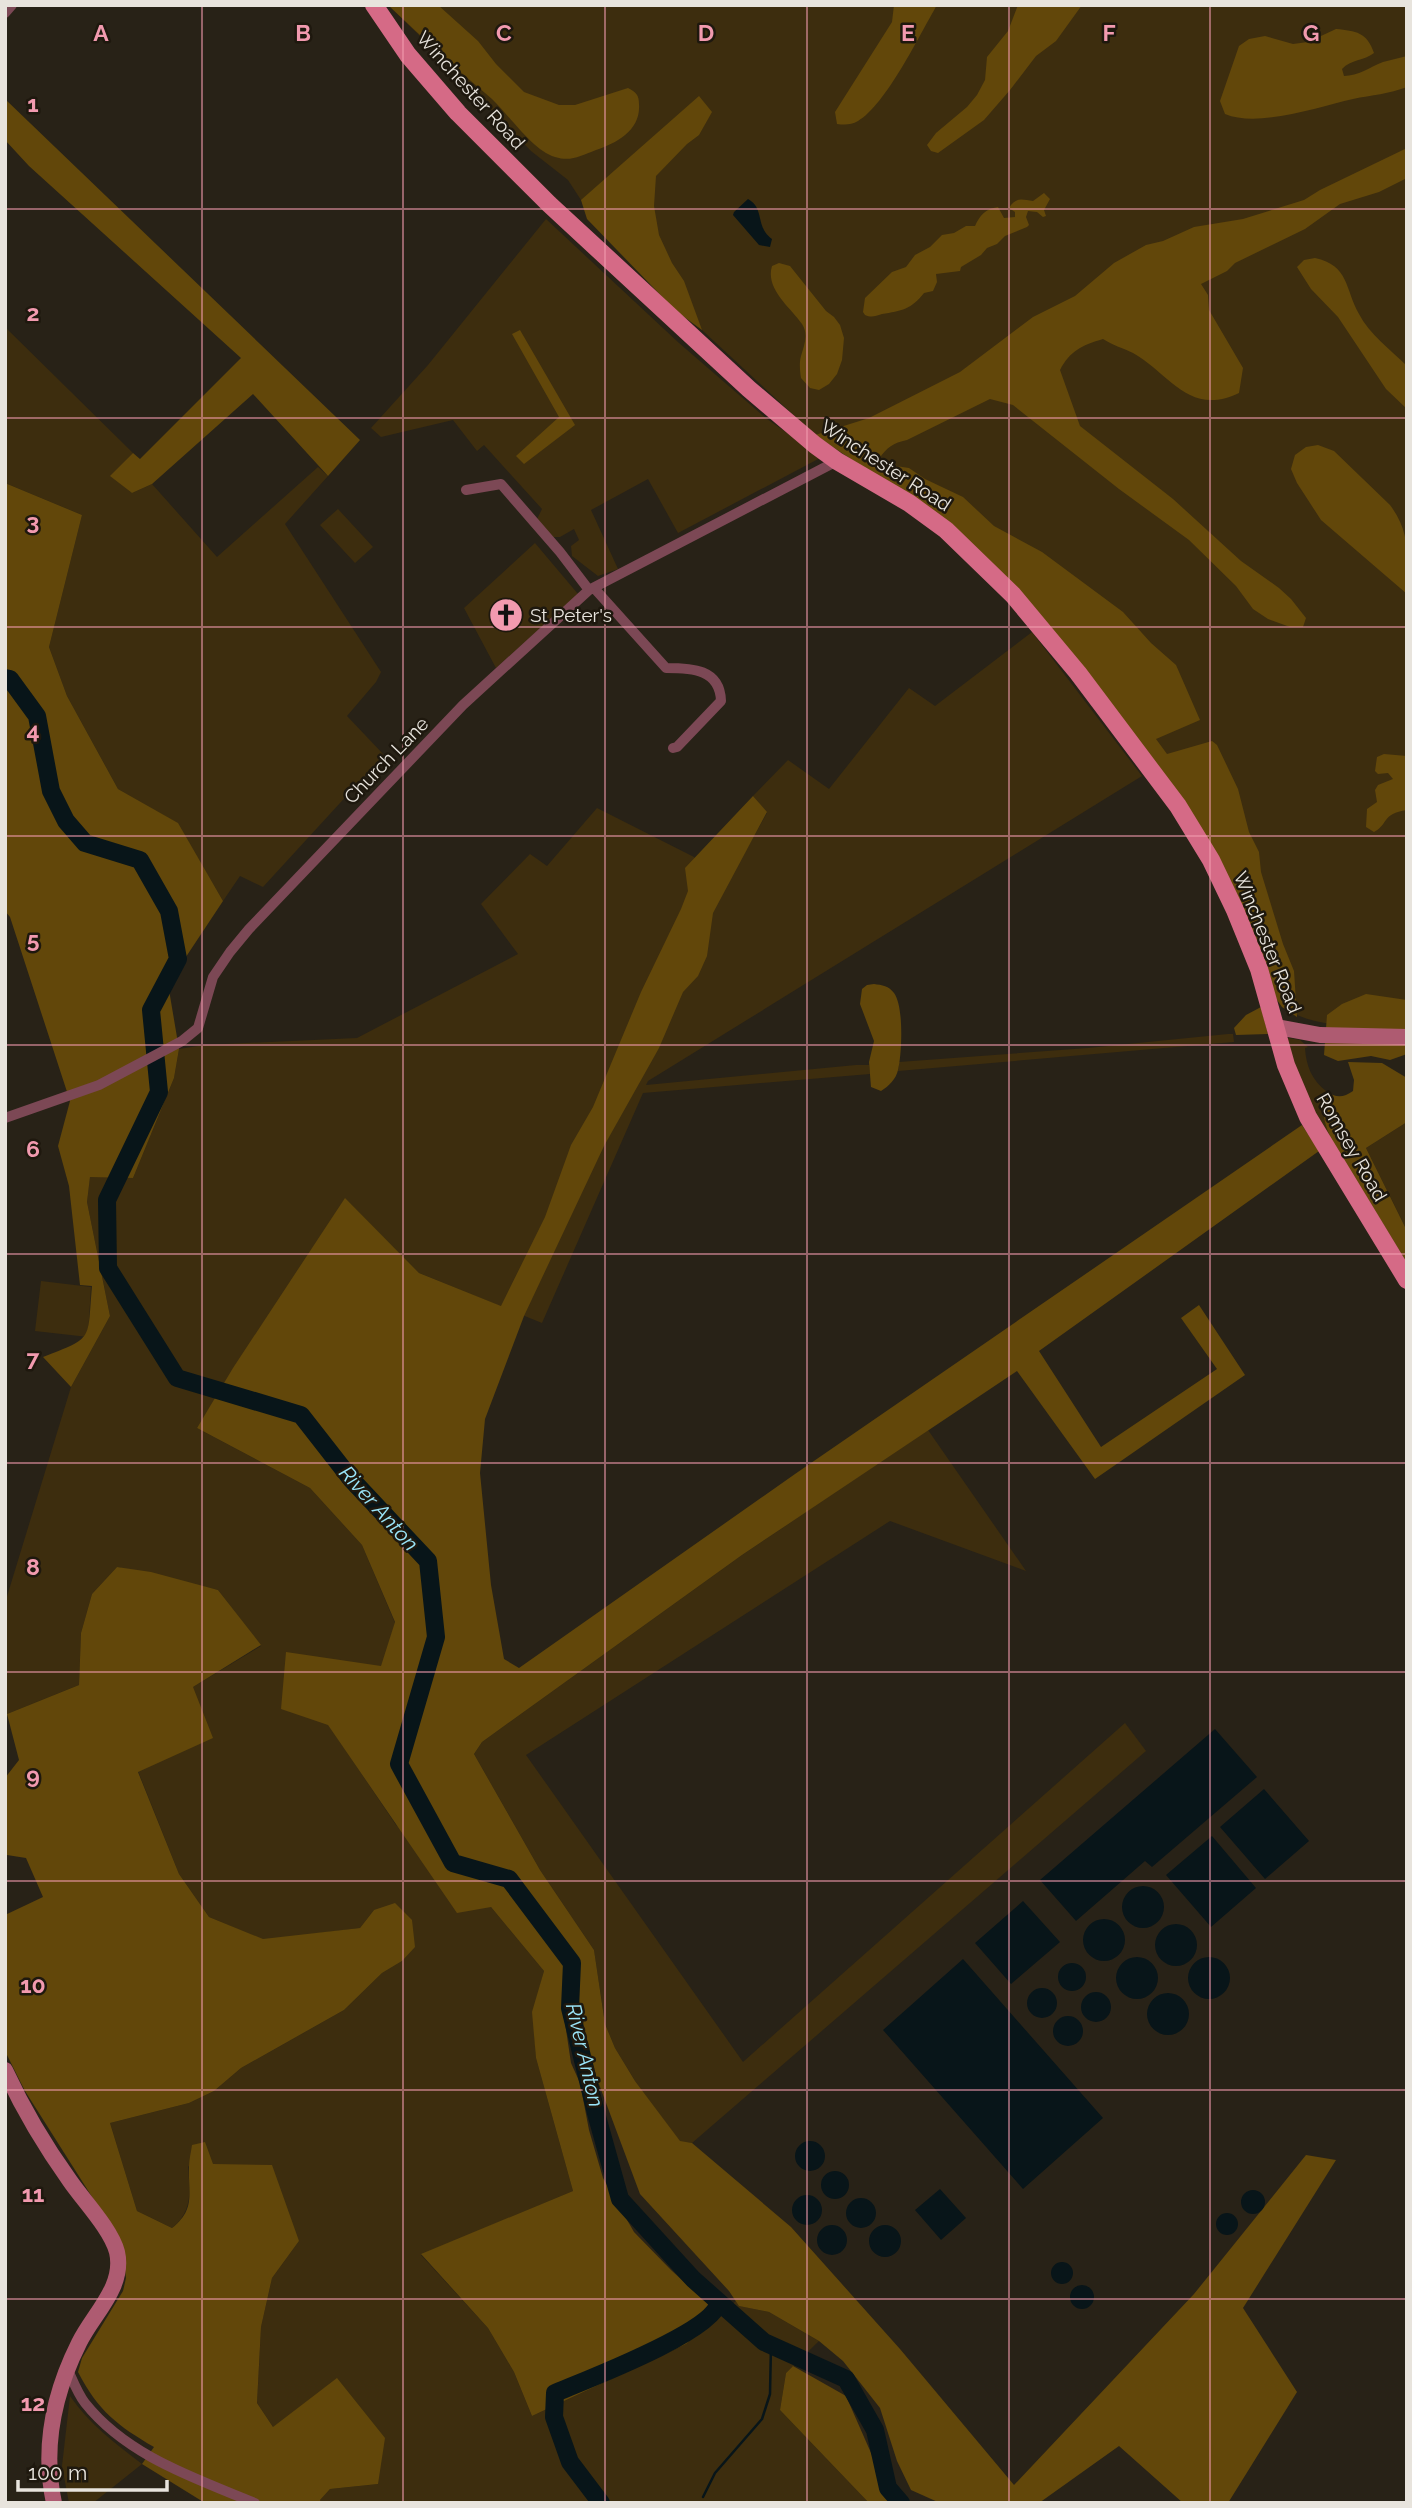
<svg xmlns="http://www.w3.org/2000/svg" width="1412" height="2508" font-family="Raleway,sans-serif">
<rect width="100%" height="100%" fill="#282217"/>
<path fill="#3d2d0e" d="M388,5H1407V1026C1363,1025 1319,1031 1282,1007L1223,854L960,523L815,435L702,330L581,200L568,180L531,151L419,35Z
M546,219L679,343L767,419L822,457L678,533L648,479L591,510L618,569L598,576L572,556L571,546L579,540L574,529L560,537H553L536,521L542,509L484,445L477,451L453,420L381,437L371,428L428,365Z
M5,327L133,453L111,476L132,493L152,484L217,557L318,467L328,476L285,524L381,672L376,682L347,716L384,755L263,887L240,876L223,901L177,823L118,789L67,696L49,647L82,515L5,483Z
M338,509L373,547L355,563L320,525Z
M535,543L578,594L496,668L464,608Z
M1032,632L1142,776L648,1081L646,1085L856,1065H869L870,1074L643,1093L542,1323L419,1273L345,1199L197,1428L310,1488L362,1545L395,1623L382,1667L281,1708L328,1724L396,1825L491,1907L544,1971L533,2012L536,2058L573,2191L421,2255L488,2328L514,2372L532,2416L686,2344L736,2301L740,2306L769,2312L819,2341L786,2373L780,2410L869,2503H321L319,2501L330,2489L378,2484L273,2427L257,2403L261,2327L272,2278L299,2241L188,2166C190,2191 193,2211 172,2228L137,2211L110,2123L189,2103L214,2091L241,2068L344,2010L382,1973L402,1961L374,1910L360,1928L264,1940L209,1917L179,1874L138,1771L193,1687L261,1646L218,1590L117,1567L92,1594L81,1633L79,1685L7,1714L5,1712V1603L71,1387L110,1316L87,1202L90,1176L133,1178L174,1078L179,1049L204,1045L357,1038L518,954L481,904L530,854L547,866L597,808L694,857L721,894L767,813L753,796L788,760L829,789L909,688L935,706Z
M1228,1034H1233L1234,1042L898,1071L899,1062L1088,1048Z
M1289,1038L1300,1040L1308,1047L1305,1048C1306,1066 1312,1080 1326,1091C1316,1120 1337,1149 1353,1173L1348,1176L1307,1106L1286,1040Z
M1407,1122V1231L1366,1148Z
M41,1281L91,1287L88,1337L35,1331Z
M928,1430L1026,1571L890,1521L526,1755L743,2062L1125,1723L1146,1751L692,2143L680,2142L635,2081L615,2048L605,2024L594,1950L540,1870L474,1754L482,1742L742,1555Z
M70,2396C89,2424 115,2443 142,2464L93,2503H69L62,2466Z"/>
<path fill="#62470a" d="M388,5H438L478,41L496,64L524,92L559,105H575L628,88C636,92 639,95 639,104C641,130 617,143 596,150C580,156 571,162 555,157C533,151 509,115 492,99C456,69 422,37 388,5Z
M894,5H937C920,34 886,105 858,121C851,125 845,125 837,124L835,112L892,22Z
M1018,5H1082L1056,41L1036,56L1010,90L984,120L938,153L931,151L927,145L936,133L967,107L977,95L985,80L987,57L1008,31Z
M1336,29C1356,31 1367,32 1374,53C1364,61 1351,59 1342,69L1344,76C1358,76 1370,67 1383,62C1391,60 1399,58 1407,56V87C1389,94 1372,95 1353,99C1318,107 1258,128 1225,114L1220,101L1239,46L1249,39L1265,36L1293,44L1308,42Z
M699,96L712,112L699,135L687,144L656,176L654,206L659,235L672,263L684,281L702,330L676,311L587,219L581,200Z
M5,99L360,440L328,476L253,394L152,484L132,493L110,476L133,453L140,459L241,358L29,166L5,140Z
M1407,148V178L1379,192L1340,204L1305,229L1235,263L1227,271L1201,284L1208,295L1209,310L1243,368L1239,393C1189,417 1170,374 1133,353C1123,348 1112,345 1103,339C1082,345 1070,351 1060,370L1080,426L1173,499L1241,561L1279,588L1291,599L1306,618L1303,627H1290L1268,619L1253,609L1236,586L1189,540L1119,489L1013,405L990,399L907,440C893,443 887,447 879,459L889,465L909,468L925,479L963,497L994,526L1042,552L1123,612L1151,643L1176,665L1200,720L1156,739L1167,754L1212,741L1217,745L1238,789L1249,832L1259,852L1261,872L1283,944L1294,971L1297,1017L1282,1007L1272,993L1224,871L954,528L815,435L869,418L960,372L1033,317L1075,296L1114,263L1146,245L1163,241L1194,227L1243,219L1304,200L1320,190Z
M1044,193L1050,199L1044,210L1046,216L1043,217L1037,212L1028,211L1026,217L1029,225L1027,227L1005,236L997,244L987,248L981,255L961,267L960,271L936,274L937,282L933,291L924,293C912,309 901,311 882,314C875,316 872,318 865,315L863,312L865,298L892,272L906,267L915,255L930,247L942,235L954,233L966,226H975C980,215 985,209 998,207L1004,218L1015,217V212L1009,208C1016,196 1023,200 1033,201Z
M1315,258C1349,265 1345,289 1359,314C1369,334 1391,350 1407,366V409L1386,389L1338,317L1311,289L1297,267L1304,260Z
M779,263L790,266L826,311L834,317L840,325L844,338L842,360L837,374L829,384L819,390L810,388L801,378C800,371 799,363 801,356C804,345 809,335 802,324C790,307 765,289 772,266Z
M520,330L575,425L524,464L516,456L559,417L512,334Z
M1318,445L1334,451L1390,505C1412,534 1407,560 1407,594L1321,520L1297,483L1291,469L1295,455L1306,447Z
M5,483L82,515L49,647L67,696L118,789L178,823L223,901L168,984L179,1049L174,1078L133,1178L90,1177L87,1202L110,1316L71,1387L43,1357C95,1337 87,1341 92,1286L80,1285L69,1186L58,1146L70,1101L10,917L5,911Z
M1384,754L1407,756V810C1381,814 1389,824 1374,832L1366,827L1367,809L1377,802L1375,790L1378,785L1393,779L1388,773L1378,774L1375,771L1377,757Z
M753,796L767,812L713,913L707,956L698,976L683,992L659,1048L604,1146L524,1316L485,1419L480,1473L491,1585L504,1659L519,1668L795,1474L1302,1125L1319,1151L1039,1351L1101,1447L1217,1369L1181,1318L1199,1305L1245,1375L1095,1479L1017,1371L742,1555L482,1742L474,1754L540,1870L594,1950L605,2024L615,2048L635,2081L680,2141L692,2143L791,2227L900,2349L1014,2485L1194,2294L1306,2155L1336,2160L1243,2308L1297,2392L1228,2503H1183L1119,2446L1039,2503H940L911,2490L897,2461L880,2408L843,2361L819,2341L769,2312L739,2306L729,2291L640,2194L587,2052L579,2001L562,2003L571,2063L580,2083L589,2130L603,2178L634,2232L671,2270L720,2315L686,2344L532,2416L514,2372L488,2328L421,2254L573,2191L536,2058L532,2012L544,1971L491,1907L457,1913L328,1725L281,1709L286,1652L381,1666L395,1622L362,1545L310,1488L197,1428L233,1368L345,1198L419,1273L501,1306L545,1217L571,1145L593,1107L641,992L681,909L688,891L685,868Z
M874,984C882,985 889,986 894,993C904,1006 902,1054 898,1070C896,1079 889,1086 881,1091L871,1087L869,1062L874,1041L860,1004L862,989L867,985Z
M1366,994L1407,1000V1054L1390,1060L1371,1056L1338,1061L1324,1055L1327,1015L1342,1004Z
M1261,1007L1268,1034L1236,1035L1234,1028L1246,1015Z
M1348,1062L1382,1063L1407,1078V1122L1366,1148L1407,1231V1263L1331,1139C1324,1122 1320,1108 1326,1091C1336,1098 1343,1098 1353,1091L1354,1080Z
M117,1567L151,1572L218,1590L261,1645L193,1687L213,1738L138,1772L179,1874L209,1917L263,1939L360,1928L374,1910L395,1903L412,1920L415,1947L402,1961L382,1973L344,2010L241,2068L214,2091L189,2103L110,2123L137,2211L172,2228C196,2209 188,2193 189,2167C189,2160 191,2152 192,2145L205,2142L213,2164L272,2165L299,2241L272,2278L261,2327L257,2403L273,2427L337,2378L385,2438L378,2484L330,2489L320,2500L321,2503H205L142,2464L154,2447C118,2426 98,2411 78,2372L82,2358L123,2291L126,2278L124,2262L113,2230L25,2091L5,2051V1915L43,1897L26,1858L7,1855L5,1778L19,1760L7,1714L79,1685L81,1633L92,1594Z
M793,2366L846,2396L893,2503H869L780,2410L786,2373Z"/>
<path fill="#081519" d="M748,199C765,208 755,227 772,239L770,247L759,245L733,215L734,212Z
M1215,1729L1257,1777L1152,1867L1145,1861L1076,1921L1040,1880Z
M1264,1789L1309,1841L1265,1879L1220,1827Z
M1212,1836L1256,1888L1211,1927L1166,1875Z
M1122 1907a21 21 0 1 1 42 0a21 21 0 1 1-42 0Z
M1023,1901L1060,1942L1011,1984L975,1943Z
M1083 1940a21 21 0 1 1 42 0a21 21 0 1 1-42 0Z
M1155 1945a21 21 0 1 1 42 0a21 21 0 1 1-42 0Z
M1188 1978a21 21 0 1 1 42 0a21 21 0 1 1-42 0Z
M1116 1978a21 21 0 1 1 42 0a21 21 0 1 1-42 0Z
M963,1959L1103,2118L1023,2189L883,2030Z
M1058 1977a14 14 0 1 1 28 0a14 14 0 1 1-28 0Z
M1027 2003a15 15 0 1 1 30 0a15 15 0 1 1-30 0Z
M1081 2007a15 15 0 1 1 30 0a15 15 0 1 1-30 0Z
M1147 2014a21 21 0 1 1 42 0a21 21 0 1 1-42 0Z
M1053 2031a15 15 0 1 1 30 0a15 15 0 1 1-30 0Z
M795 2156a15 15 0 1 1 30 0a15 15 0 1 1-30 0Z
M821 2185a14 14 0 1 1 28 0a14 14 0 1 1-28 0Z
M940,2189L966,2218L941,2240L915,2210Z
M1241 2202a12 12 0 1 1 24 0a12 12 0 1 1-24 0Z
M792 2210a15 15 0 1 1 30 0a15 15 0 1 1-30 0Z
M846 2213a15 15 0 1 1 30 0a15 15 0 1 1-30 0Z
M1216 2224a11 11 0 1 1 22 0a11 11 0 1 1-22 0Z
M817 2240a15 15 0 1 1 30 0a15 15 0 1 1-30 0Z
M869 2241a16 16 0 1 1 32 0a16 16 0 1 1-32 0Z
M1051 2273a11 11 0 1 1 22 0a11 11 0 1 1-22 0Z
M1070 2297a12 12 0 1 1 24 0a12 12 0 1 1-24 0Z"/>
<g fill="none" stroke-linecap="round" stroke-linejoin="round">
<path stroke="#081519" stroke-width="2.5" d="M703,2497L715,2473L762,2419L770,2394L771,2345"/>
<path stroke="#081519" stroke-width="18" d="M5,678L10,679L37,716L51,791L66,821L85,843L140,860L169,911L178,959L151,1010L159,1092L107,1200L108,1268L177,1378L301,1415L351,1479L428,1561L436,1637L399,1764L453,1863L509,1879L572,1963L570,2008L596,2113L620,2199L693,2279L764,2342L846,2379L875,2430L888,2488L901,2503
M601,2503L570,2462L554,2417L555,2393C586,2380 713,2332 719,2302"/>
<path stroke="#7c4855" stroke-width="10" d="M5,13L12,5
M466,490L501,484L560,552L589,590
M594,588L666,668C692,668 720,669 721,701L677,747L673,748
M5,1118L99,1085L182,1041L198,1028L213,977L230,952L249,929L463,705L589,590L837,461
M68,2370C73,2381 78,2394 85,2403C127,2456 195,2478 255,2503"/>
<path stroke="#ae5b71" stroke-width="16" d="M1277,1027L1320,1035L1407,1037
M5,2070C23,2109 45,2146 70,2181C83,2200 111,2229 117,2252C125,2287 93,2314 79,2343C54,2393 42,2447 54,2503"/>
<path stroke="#d56a86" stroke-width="18" d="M374,5L408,55L458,113L549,204L749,389L815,445L837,461L909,503L946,530L1013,595L1078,673L1178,806L1211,860L1235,910L1259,969L1286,1065L1308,1117L1407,1280"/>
</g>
<path fill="none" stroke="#f29aaf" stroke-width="2" stroke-opacity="0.55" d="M202,5V2503M403,5V2503M605,5V2503M807,5V2503M1009,5V2503M1210,5V2503M5,209H1407M5,418H1407M5,627H1407M5,836H1407M5,1045H1407M5,1254H1407M5,1463H1407M5,1672H1407M5,1881H1407M5,2090H1407M5,2299H1407"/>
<defs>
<g id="church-disc" transform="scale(1.75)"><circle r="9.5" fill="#f29aaf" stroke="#1e180e"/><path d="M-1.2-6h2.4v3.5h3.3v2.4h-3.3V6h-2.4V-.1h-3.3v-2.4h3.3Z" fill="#111"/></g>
</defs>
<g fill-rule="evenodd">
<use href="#church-disc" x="506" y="615"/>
</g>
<g text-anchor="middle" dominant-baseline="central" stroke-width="5" stroke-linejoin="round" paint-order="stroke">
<g font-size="19" fill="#e8e4dd" stroke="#1e180e">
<text transform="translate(471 90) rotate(48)">Winchester Road</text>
<text transform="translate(886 465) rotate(33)">Winchester Road</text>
<text transform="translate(386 760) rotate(-46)">Church Lane</text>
<text transform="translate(1268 942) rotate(68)">Winchester Road</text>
<text transform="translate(1352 1147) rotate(60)">Romsey Road</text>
</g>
<g font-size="19" fill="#e8e4dd" stroke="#1e180e" text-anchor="start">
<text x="530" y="615">St Peter's</text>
</g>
<g font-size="21" font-style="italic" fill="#9be6fa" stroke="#1e180e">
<text transform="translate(379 1508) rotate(48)">River Anton</text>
<text transform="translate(585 2055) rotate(77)">River Anton</text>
</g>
</g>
<g font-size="23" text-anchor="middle" font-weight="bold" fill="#f29aaf" stroke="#1e180e" stroke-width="5" stroke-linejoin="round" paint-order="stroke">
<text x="101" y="41">A</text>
<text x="303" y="41">B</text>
<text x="504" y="41">C</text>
<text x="706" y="41">D</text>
<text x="908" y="41">E</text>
<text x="1109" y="41">F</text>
<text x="1311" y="41">G</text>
<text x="33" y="112">1</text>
<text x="33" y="321">2</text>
<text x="33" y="530">3</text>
<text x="33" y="739">4</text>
<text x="33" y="948">5</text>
<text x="33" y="1157">6</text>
<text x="33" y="1366">7</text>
<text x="33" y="1575">8</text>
<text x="33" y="1784">9</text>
<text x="33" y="1993">10</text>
<text x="33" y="2202">11</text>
<text x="33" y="2411">12</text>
</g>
<rect width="1412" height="2508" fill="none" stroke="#e8e4dd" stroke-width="14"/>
<path d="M18 2480v10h149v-10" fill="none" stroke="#e8e4dd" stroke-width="3.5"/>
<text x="28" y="2480" font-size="21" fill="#e8e4dd" stroke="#1e180e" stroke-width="5" paint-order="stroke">100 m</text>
</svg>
